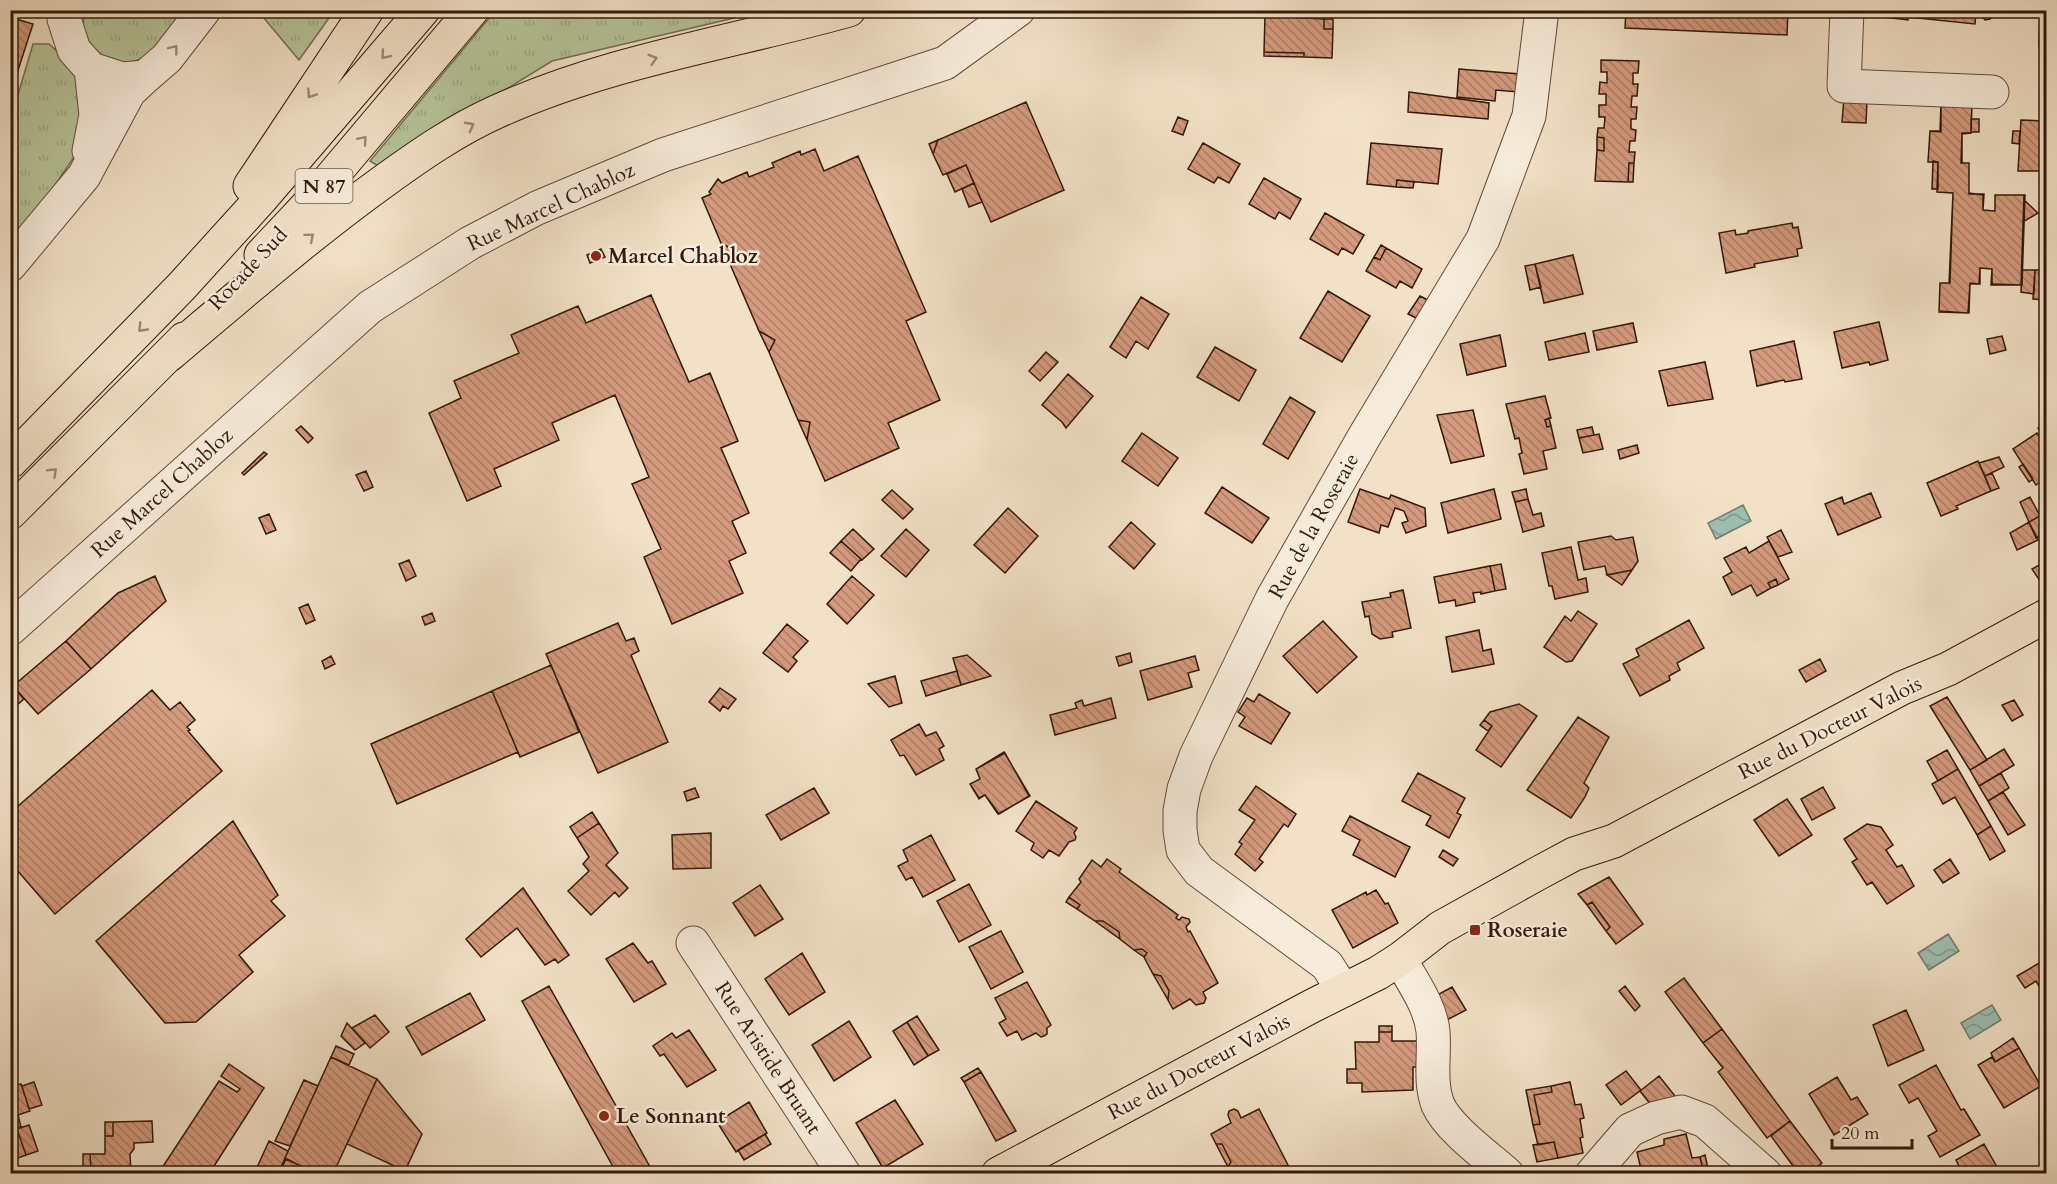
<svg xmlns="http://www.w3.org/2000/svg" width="2057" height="1184" font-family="Cardo,serif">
<defs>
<pattern id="grass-tufts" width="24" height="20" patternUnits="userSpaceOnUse" patternTransform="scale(1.5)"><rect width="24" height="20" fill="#b6c499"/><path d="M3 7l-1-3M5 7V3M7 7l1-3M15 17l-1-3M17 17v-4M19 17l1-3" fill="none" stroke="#9da882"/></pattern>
<pattern id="water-waves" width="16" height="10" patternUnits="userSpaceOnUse" patternTransform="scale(1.5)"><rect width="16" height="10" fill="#9cbeb0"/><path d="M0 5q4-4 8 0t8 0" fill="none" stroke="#80998d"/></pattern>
<pattern id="building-back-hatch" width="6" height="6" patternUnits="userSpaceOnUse" patternTransform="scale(1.5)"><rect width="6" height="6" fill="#d59a7d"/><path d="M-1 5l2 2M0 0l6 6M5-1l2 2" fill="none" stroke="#ad7d65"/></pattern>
</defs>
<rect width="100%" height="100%" fill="#f2e1c7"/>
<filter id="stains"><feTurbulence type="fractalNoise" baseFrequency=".00333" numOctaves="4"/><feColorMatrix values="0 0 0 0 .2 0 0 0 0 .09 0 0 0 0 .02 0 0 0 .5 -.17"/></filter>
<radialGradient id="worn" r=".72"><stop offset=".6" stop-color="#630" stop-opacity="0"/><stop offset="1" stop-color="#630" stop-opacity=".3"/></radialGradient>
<path fill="url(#grass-tufts)" stroke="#746e52" stroke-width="1.5" d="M84,11H190L151,56L125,64L105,58L91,47L83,29Z
M258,11H334L299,60Z
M495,11H764L552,61L380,167L370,161Z
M33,44H49L59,53L84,88L76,154L33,218L11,242V118Z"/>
<path fill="url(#water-waves)" stroke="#727c6e" stroke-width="1.5" d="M1743,505L1751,521L1716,539L1708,523Z
M1948,934L1959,951L1929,970L1918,953Z
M1992,1005L2001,1020L1970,1039L1961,1023Z"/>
<path fill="url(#building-back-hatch)" stroke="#33180b" stroke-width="1.5" d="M1626,10H1788L1787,35L1625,28Z
M1863,10H1976L1975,24L1908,17V20L1884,17V15L1862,12Z
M1993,10V16L1990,19L1985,20L1982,16L1981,10Z
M1265,16L1324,19V29H1333L1332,58L1304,57V53L1264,52Z
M2040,17H2046V46H2039Z
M16,19L33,24L10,95V37Z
M1324,19H1333V29H1324Z
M1264,52L1304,53V57L1264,56Z
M1601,60L1639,61L1638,73H1633V84H1638L1637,96H1632L1631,107H1637L1636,119H1631V129L1636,130L1635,141H1630L1629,152H1635L1634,163H1629L1628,182L1595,181L1597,150L1604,151V138L1597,137L1598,128H1604L1605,117H1599V105H1606V94H1599L1600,82L1607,83V72H1601Z
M1459,69L1520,74L1518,92L1496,90L1495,101L1457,97Z
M2043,91H2046V105L2043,104Z
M1409,92L1489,103L1488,119L1408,112Z
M1844,98L1867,100L1866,123L1842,122Z
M1026,102L1064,190L991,222L966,165L943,175L933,154L938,140Z
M1941,102L1972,104L1971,133L1962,134V163H1969V193L1983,195V210L1995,211V195H2024L2021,285L1992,284V269L1980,268L1979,284L1970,283L1968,313L1939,311L1940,283H1950L1953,193L1937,192L1938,162H1928L1930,131L1941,132Z
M1941,102L1972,104L1971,133H1962L1961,163H1969V194H1984L1983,210L1995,211V195H2025L2022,285H1991L1992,269L1980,268V284H1970L1969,313L1939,312L1940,283H1949L1953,193L1937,192L1938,162H1928L1930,131H1940Z
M1178,117L1188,121L1183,135L1172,131Z
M1971,119H1979V132H1971Z
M2021,120L2046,121V171H2018Z
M2013,131H2020L2019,144L2012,143Z
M1597,137L1604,138V151L1597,150Z
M938,140L933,154L929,144Z
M1203,143L1240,164L1229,183L1218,177L1214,183L1188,169Z
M1371,143L1442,149L1438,184L1397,180L1396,187L1367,184Z
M815,149L824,171L858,156L926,312L906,321L940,400L888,423L899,448L825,481L807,440L810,422L798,420L769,352L775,340L759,331L730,264L737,252L721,243L702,198L711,194L709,192L718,179L722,183L747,172L749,177L774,167L772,163L800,151L801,155Z
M1933,161L1938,162L1937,189H1932Z
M1933,162H1938V189H1932Z
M1629,163H1634L1633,182H1628Z
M966,165L974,183L955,192L947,174Z
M1264,178L1301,199L1290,219L1279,212L1275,219L1249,204Z
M1397,180L1414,182L1413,188L1396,187Z
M974,183L982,202L969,207L962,189Z
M2024,200L2038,213L2023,222Z
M1325,213L1364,235L1353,254L1342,248L1338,255L1310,239Z
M1792,223L1793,228L1798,227L1802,248L1797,249L1798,256L1754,264L1755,267L1726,273L1719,233L1735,230L1736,235L1748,233V231Z
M721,243L737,252L730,264Z
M1381,245L1386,248L1380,260L1374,257Z
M1386,248L1422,269L1412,288L1400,281L1396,288L1366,271L1374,257L1380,260Z
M601,249L605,257L590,263L587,255Z
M1573,255L1583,294L1544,303L1535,264Z
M1535,264L1541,287L1530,290L1525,266Z
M2022,270H2035L2034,294L2021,292Z
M2035,270H2046V300L2033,299Z
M1328,291L1370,316L1342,362L1300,338Z
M651,295L689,382L710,373L738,441L721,448L749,513L732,521L746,553L729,561L743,593L672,624L644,557L661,549L632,484L649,477L615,395L552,423L559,440L494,469L501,486L467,501L429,413L461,398L454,381L519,353L511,335L578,306L586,323Z
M1420,296L1428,300L1416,318L1408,314Z
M1141,297L1169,314L1148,349L1136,341L1126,358L1110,347Z
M1879,322L1888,360L1870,365L1869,362L1842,368L1834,332Z
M1633,323L1637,342L1597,350L1593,331Z
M759,331L775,340L769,352Z
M1585,333L1589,352L1549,360L1545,342Z
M1500,335L1506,366L1467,375L1460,344Z
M2002,336L2006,350L1990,354L1987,339Z
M1794,341L1802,379L1785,382L1784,380L1757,386L1750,351Z
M1215,347L1256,370L1239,401L1197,377Z
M1046,352L1058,362L1040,381L1029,371Z
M1705,362L1713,399L1668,406L1659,371Z
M1068,374L1093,396L1066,428L1062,422L1042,405Z
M1545,396L1551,418L1545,420L1547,427L1551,426L1556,448L1543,451L1547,469L1524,474L1519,454L1522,453L1519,438L1515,439L1506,404Z
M1290,397L1315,412L1288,459L1263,444Z
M1473,410L1484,456L1451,463L1437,415Z
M1549,418L1551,426L1547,427L1545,420Z
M798,420L810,422L807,440Z
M2046,424V440L2038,428Z
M301,426L313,438L308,443L296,430Z
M1592,427L1594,435L1579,438L1577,430Z
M1142,433L1178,458L1158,486L1122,461Z
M2037,433L2046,446V478L2036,485L2013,449Z
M1599,434L1603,449L1583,453L1579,438Z
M1637,445L1639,453L1620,459L1618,450Z
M264,452L267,454L244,475L242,473Z
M1999,457L2004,467L1985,476L1979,463Z
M1978,461L1991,491L1956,506L1958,509L1941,516L1927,483Z
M2023,464L2033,479L2029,482L2019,467Z
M366,471L373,487L364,491L356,475Z
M1992,473L1999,488L1991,491L1985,476Z
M1222,487L1269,518L1252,543L1205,513Z
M1360,489L1389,499L1391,495L1425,508L1426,526L1406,533L1402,523L1408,521L1404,511L1395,508L1388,527L1381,525L1379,533L1348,522Z
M1494,489L1501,519L1448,533L1441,503Z
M1526,489L1528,499L1515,502L1512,492Z
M892,490L913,509L903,519L882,500Z
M1871,493L1881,517L1838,535L1825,504L1842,497L1844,504Z
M2030,497L2040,516L2029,522L2020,502Z
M1528,499L1533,515L1541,513L1544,526L1523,532L1515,502Z
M1008,508L1038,536L1005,573L974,545Z
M2045,513L2046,533L2036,538L2029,522Z
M269,514L276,530L266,534L259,518Z
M1131,522L1155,544L1134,569L1109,547Z
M2029,522L2038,540L2017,550L2010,533Z
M853,529L874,549L862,560L841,541Z
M906,529L929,550L906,577L881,556Z
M1781,530L1792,552L1778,557L1767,537Z
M1611,536L1616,540L1633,537L1638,561L1632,570L1607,575L1605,566L1584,570L1578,542Z
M841,541L861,559L851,571L830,553Z
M1769,541L1789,579L1778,585L1776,579L1768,583L1771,588L1757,596L1751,585L1732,595L1723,577L1732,572L1724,558L1746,547L1749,553Z
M1571,547L1578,580L1586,578L1588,592L1555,599L1552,586H1549L1542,553Z
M409,560L416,576L406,581L399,564Z
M2046,561V581L2042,584L2032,569Z
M1501,564L1506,589L1495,591L1490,566Z
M1490,566L1495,591L1481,594V592L1473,593L1475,602L1456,606L1455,600L1439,603L1434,577Z
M1632,570L1622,585L1607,575Z
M155,576L166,601L91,669L66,641L118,593Z
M852,576L874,595L847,624L827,604Z
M1776,579L1778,585L1771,588L1768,583Z
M1403,590L1411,628L1392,632L1393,637L1380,639L1372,634L1369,616L1365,617L1362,602L1391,597L1390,593Z
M308,604L315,620L306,624L299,608Z
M1578,611L1597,624L1572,661L1566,662L1544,647L1565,616L1571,621Z
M432,613L435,621L425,625L422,617Z
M1689,620L1704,648L1677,663L1680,670L1669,676L1670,680L1640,696L1623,664L1639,656L1636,649Z
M1323,621L1357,657L1317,693L1283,656Z
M618,623L626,641L634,638L639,651L631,655L668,742L598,773L546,654Z
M787,624L808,641L793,657L797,661L788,672L763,653Z
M1479,630L1483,651L1491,649L1494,664L1452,672L1446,637Z
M66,641L91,669L38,714L13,686Z
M1130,653L1132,662L1119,666L1116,657Z
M967,655L991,676L961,685L953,658Z
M331,656L335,664L325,669L322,661Z
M1195,656L1199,670L1188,673L1192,687L1148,700L1140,671Z
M1820,659L1826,671L1806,682L1799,670Z
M551,665L579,732L520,757L492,691Z
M957,671L961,685L926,696L921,681Z
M895,676L902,703L889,707L868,684Z
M13,686L24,699L10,711V688Z
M720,688L736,699L728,709L723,706L720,711L709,702Z
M152,690L170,710L180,702L195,720L187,727L190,730L188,731L222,771L55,914L10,862V813Z
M492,691L518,752L397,804L371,744Z
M1259,694L1290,713L1271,744L1239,726L1245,717L1238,712L1247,698L1254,702Z
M1947,697L1987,760L1970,770L1930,706Z
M1111,698L1116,718L1055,735L1050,715L1077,708L1075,703L1082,700L1084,706Z
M2014,700L2023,715L2012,721L2002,705Z
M1519,704L1537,716L1501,767L1476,750L1492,726L1484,720L1490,712Z
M1578,717L1609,737L1584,783L1589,788L1585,797L1571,818L1527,790Z
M1484,720L1492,726L1488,731L1480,725Z
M919,724L926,736L936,732L944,746L939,749L944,760L916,775L904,755L900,756L891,740Z
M2004,749L2014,765L1979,786L1970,770Z
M1947,750L1958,769L1938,781L1927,761Z
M1004,752L1030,796L998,814L985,795L979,799L970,784L980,779L976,769Z
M1005,753L1029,796L999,814L985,795L979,798L970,784L980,779L976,769Z
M1958,769L1991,826L1977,835L1955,797L1943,804L1932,784Z
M1418,773L1465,798L1457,813L1461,815L1449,838L1426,825L1431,816L1402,801Z
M2001,773L2009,788L1988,801L1979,786Z
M1256,786L1296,814L1288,827L1284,824L1259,859L1263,862L1255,871L1235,854L1242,844L1239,842L1255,820L1239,810Z
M1823,787L1835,808L1812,820L1801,799Z
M695,788L699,797L687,801L684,792Z
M814,788L829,813L781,840L766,815Z
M2003,792L2025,825L2008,835L1988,801Z
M1787,799L1812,835L1779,856L1754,820Z
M1036,801L1077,828L1074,833L1076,837L1075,840L1069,842L1059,856L1049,850L1043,858L1031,850L1034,843L1016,831Z
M592,812L599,823L577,838L570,827Z
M1350,816L1410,847L1395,877L1353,855L1360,840L1342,831Z
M233,821L278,895L271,901L285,916L239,955L253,972L196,1022L165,1023L96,941Z
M599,823L618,853L606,865L628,888L619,897L615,892L591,915L568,891L589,871L583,864L589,857L577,838Z
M1867,824L1881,827L1893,845L1886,850L1897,867L1902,865L1914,886L1887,904L1872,882L1867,885L1852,862L1857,859L1844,839Z
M1991,826L2005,851L1990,860L1977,835Z
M711,833V868L673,869L672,835Z
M931,835L955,880L923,897L912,877L906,880L898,866L908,861L903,850Z
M1443,850L1458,859L1453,866L1439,857Z
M1107,859L1121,869L1119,872L1178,915L1176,918L1179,920L1182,917L1189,919L1190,922L1186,927L1188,932L1190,931L1218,983L1203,992L1206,998L1204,1003L1196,1005L1190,999L1173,1009L1168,1000L1169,991L1161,976L1153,974L1144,957L1147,953L1142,949L1134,950L1120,939L1119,932L1103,921H1095L1077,909L1080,905L1069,897L1081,882L1079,879L1092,860L1101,867Z
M1950,859L1959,873L1943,883L1934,870Z
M1609,877L1643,924L1616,944L1606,931L1610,927L1592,902L1587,905L1578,894Z
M969,884L991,925L959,942L937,901Z
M760,885L783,919L755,936L733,903Z
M523,888L569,955L558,963L555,959L545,965L517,928L481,957L466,939Z
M1376,890L1385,904L1388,903L1398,923L1353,948L1332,910L1366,892L1367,895Z
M1069,897L1080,905L1077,909L1066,902Z
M1592,902L1610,927L1606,931L1587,905Z
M1095,921H1103L1119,932L1120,939Z
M1001,931L1023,972L991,989L969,947Z
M633,943L648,963L652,961L666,984L634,1002L606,959Z
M1142,949L1147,953L1144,957L1134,950Z
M802,953L825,992L789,1015L765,979Z
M2046,959V998L2036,981L2025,988L2017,976Z
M1153,974L1161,976L1169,991L1168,1000Z
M1684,978L1722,1029L1703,1043L1665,992Z
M1027,982L1051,1025L1047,1028V1034L1044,1036L1041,1037L1036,1033L1022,1040L1017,1031L1007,1036L999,1023L1006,1019L995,998Z
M549,986L654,1174H617L522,1001Z
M1625,986L1640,1006L1635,1011L1619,991Z
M1452,987L1466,1010L1443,1022L1430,999Z
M470,993L485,1020L422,1055L406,1027Z
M1906,1010L1924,1050L1888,1066L1873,1025Z
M375,1015L389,1032L370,1048L352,1028Z
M917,1016L939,1050L928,1056L907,1022Z
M849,1021L871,1057L834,1081L812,1045Z
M907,1022L928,1056L914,1065L893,1031Z
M347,1023L365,1043L355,1050L341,1036Z
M1379,1026H1392V1032H1379Z
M1722,1029L1790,1121L1767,1138L1718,1072L1723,1068L1703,1043Z
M689,1030L716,1070L687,1087L664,1054L660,1056L653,1046L672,1033L676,1038Z
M1379,1032H1392V1041H1418V1067H1413V1090L1362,1092V1083H1347V1069H1356L1355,1042H1379Z
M2013,1038L2019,1048L1995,1062L1991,1053Z
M336,1046L354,1054L349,1065L331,1057Z
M2019,1048L2041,1086L2004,1108L1978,1065L1992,1057L1995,1062Z
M331,1057L377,1079L333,1174H316L285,1158Z
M229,1064L264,1088L209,1174H158L219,1081L237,1092L240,1089L221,1076Z
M1936,1065L1961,1110L1964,1109L1980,1135L1940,1157L1928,1136L1937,1131L1918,1098L1909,1103L1899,1085Z
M978,1068L981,1072L964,1082L961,1078Z
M1626,1071L1641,1090L1621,1105L1606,1085Z
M981,1072L1016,1131L996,1141L964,1082Z
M1659,1076L1675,1096L1655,1110L1640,1091Z
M1837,1077L1851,1100L1857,1097L1868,1114L1834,1135L1809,1094Z
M377,1079L422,1134L405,1171L347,1144Z
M304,1080L318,1086L290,1146L275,1141Z
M34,1082L42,1105L29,1109L22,1086Z
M1570,1082L1575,1105L1581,1104L1584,1118L1580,1119L1583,1137L1580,1138L1583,1153L1558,1158L1554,1142L1538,1145L1533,1125L1540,1124L1534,1095L1552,1092L1551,1086Z
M21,1084L30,1111L18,1115L21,1127L10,1131V1087Z
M1551,1086L1552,1092L1534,1095L1540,1124L1533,1125L1526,1090Z
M895,1100L923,1144L883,1168L856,1123Z
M749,1102L767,1133L736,1152L717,1122Z
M1234,1109L1238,1111L1241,1118L1259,1109L1288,1165L1279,1168L1280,1174H1232L1228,1167L1231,1162L1222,1144H1216L1211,1134L1231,1123L1228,1115L1229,1111Z
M152,1121L153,1142L134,1143V1149L130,1154L131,1174H83V1169H91L90,1154H105V1136H113V1122Z
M1790,1121L1822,1163L1808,1174H1799L1771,1136Z
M105,1122H113V1136H105Z
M29,1125L38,1151L26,1155L17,1129Z
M17,1129L26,1155L13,1160L17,1172L10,1174V1131Z
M765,1134L771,1144L744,1160L738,1150Z
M1686,1134L1692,1158L1700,1157L1703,1170L1695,1172V1174H1642L1637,1152L1664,1145V1139Z
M269,1141L288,1151L278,1174H254Z
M1554,1142L1558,1158L1537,1162L1533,1145Z
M1216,1144H1222L1231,1162L1228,1167Z
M1984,1144L2001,1174H1963L1956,1160Z
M83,1154H90L91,1169H83Z
M1705,1155L1708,1169L1703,1170L1700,1157Z
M286,1159L307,1169L305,1174H279Z"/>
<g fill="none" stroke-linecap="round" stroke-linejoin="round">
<g stroke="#634a3a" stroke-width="35">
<path id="minor" d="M67,10L64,19L74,50L91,69L122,79L145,77L167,58L204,10
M1847,10L1844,86L1992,92
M89,151L96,115L91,69
M10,265L84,176L129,92L145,77
M10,629L370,307L470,243L537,208L663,155L945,63L1018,10
M693,943L844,1174
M1400,959C1412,981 1430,1005 1433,1031C1435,1055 1429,1082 1438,1105C1448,1128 1488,1157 1507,1174
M1343,990L1327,965L1199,871L1183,850L1180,830V811L1184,789L1196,756L1272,599L1364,437L1483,239L1529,116L1542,10
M1592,1174L1630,1130L1656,1118L1681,1112L1705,1121L1765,1174"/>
</g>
<g stroke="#33180b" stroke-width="35">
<path id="major" d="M998,1174L1312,1006L1378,973L1400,959L1440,928L1535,875L1574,854L1614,841L1902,688L1948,669L2046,616"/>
</g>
<g stroke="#33180b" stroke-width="35">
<path id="highway" d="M250,186L367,10
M261,255L307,206L472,10
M169,355C239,296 309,235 384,181C420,155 456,130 496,112C608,61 731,43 849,10
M10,462L182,286L260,200L423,10
M10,513L184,339"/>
</g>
<use href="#minor" stroke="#f7ecdb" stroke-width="33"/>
<use href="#major" stroke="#f2e1c7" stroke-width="33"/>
<use href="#highway" stroke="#f2e1c7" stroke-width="33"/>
</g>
<defs><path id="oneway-chevron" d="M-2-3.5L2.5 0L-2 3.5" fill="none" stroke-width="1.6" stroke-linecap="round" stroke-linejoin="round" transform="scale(1.5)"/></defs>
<use stroke="#9f8d7d" href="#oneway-chevron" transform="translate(174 49) rotate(-52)"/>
<g stroke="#9c8772">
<use href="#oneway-chevron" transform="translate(385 55) rotate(130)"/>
<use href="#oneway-chevron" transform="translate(653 59) rotate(-17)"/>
<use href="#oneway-chevron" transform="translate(311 94) rotate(124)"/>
<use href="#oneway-chevron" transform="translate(470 126) rotate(-28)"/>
<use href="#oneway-chevron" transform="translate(363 140) rotate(-49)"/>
<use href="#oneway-chevron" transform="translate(310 237) rotate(-40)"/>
<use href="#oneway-chevron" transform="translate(142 328) rotate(134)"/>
<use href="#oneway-chevron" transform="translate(53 472) rotate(-44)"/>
</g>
<g fill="#8f2418" stroke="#f7ecdb" stroke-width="2">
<circle cx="596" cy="256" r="6"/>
<rect x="1469" y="924" width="12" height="12" rx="3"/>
<circle cx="604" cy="1116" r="6"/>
</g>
<g text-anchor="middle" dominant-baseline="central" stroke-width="5" stroke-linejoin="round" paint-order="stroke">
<rect fill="#f7ecdb" stroke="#6e5849" stroke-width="1.5" x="295.5" y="169" width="57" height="34" rx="4.5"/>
<g font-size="20" font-weight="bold" fill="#33180b">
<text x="324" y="186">N 87</text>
</g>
<g font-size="21" fill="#33180b" stroke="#f7ecdb">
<text transform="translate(551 207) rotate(-25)">Rue Marcel Chabloz</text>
<text transform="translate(248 269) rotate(-47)">Rocade Sud</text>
<text transform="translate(162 493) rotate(-42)">Rue Marcel Chabloz</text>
<text transform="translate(1314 526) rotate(-61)">Rue de la Roseraie</text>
<text transform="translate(1830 728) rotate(-27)">Rue du Docteur Valois</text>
<text transform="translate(768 1058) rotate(57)">Rue Aristide Bruant</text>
<text transform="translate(1199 1067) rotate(-28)">Rue du Docteur Valois</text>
</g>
<g font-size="21" font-weight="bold" fill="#33180b" stroke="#f7ecdb" text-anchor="start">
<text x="608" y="256">Marcel Chabloz</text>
<text x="1487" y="930">Roseraie</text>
<text x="616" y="1116">Le Sonnant</text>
</g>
</g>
<rect width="2057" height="1184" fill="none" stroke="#f2e1c7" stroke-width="36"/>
<rect x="12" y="12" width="2033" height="1160" fill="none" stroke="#33180b" stroke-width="3"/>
<rect x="18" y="18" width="2021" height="1148" fill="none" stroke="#33180b" stroke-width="1.5"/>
<path d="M1832 1139v9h80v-9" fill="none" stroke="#33180b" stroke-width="3"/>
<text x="1841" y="1139" font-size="18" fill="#33180b" stroke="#f7ecdb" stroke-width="4.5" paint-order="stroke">20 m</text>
<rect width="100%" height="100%" filter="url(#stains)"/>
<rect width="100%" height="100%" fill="url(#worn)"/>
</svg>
